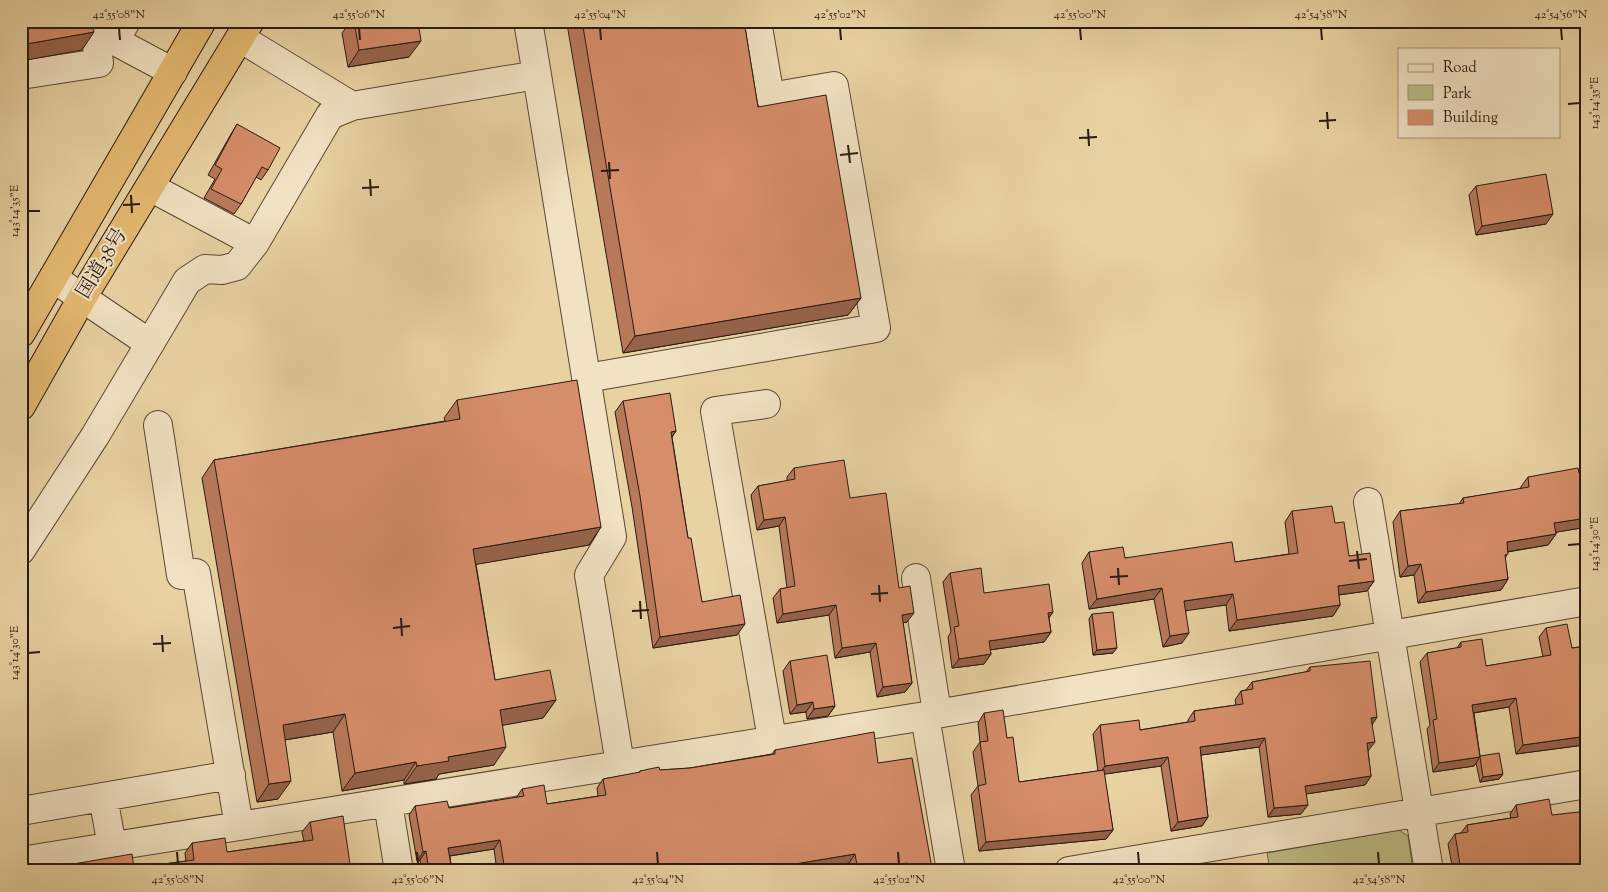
<svg xmlns="http://www.w3.org/2000/svg" width="1608" height="892" font-family="'Sorts Mill Goudy','Noto Serif JP',serif">
<rect width="100%" height="100%" fill="#e9d2a2"/>
<filter id="stains"><feTurbulence type="fractalNoise" baseFrequency=".004" numOctaves="4"/><feColorMatrix values="0 0 0 0 .2 0 0 0 0 .09 0 0 0 0 .02 0 0 0 .5 -.17"/></filter>
<radialGradient id="worn" r=".72"><stop offset=".6" stop-color="#630" stop-opacity="0"/><stop offset="1" stop-color="#630" stop-opacity=".3"/></radialGradient>
<path fill="#babb82" stroke="#716a4a" d="M1399,830L1408,836L1413,871H1270L1267,853Z"/>
<g fill="none" stroke-linecap="round" stroke-linejoin="round">
<g stroke="#584836" stroke-width="30">
<path id="minor" d="M126,21L115,41L173,72
M528,21L537,75
M240,38L352,106
M21,75L99,63L94,21
M150,187L255,243
M53,278L149,343
M587,378L876,328L834,86L770,97L757,21
M766,404L715,411L772,739
M158,425L181,575L196,573L239,826
M1368,502L1429,871
M21,550L95,436L187,281L205,269L222,270L237,266L255,243L330,115L352,106L537,75L612,537L589,575L620,764
M916,578L937,713
M925,716L951,871
M103,797L112,846
M388,803L399,871
M21,811L231,775
M21,861L925,716L1587,601
M1069,871L1587,784"/>
</g>
<g stroke="#281a12" stroke-width="30">
<path id="highway" d="M21,333L202,21
M21,406L82,298L250,21"/>
</g>
<use href="#minor" stroke="#f1e2c3" stroke-width="28"/>
<use href="#highway" stroke="#e4b971" stroke-width="28"/>
</g>
<path fill="#b8795a" stroke="#281a12" d="M351,21H418L409,57L348,67L342,33Z
M570,21H744L758,107L861,298L848,315L623,353L567,24Z
M237,124L268,170L261,180L256,177L241,204L234,214L204,198L215,179L208,175L231,134Z
M1476,186L1546,224L1476,235L1469,195Z
M457,400L601,527L589,545L476,564L495,680L556,700L543,718L502,725L494,765L439,774L436,779L404,784V780L342,791L333,732L285,740L278,799L257,802L202,478L214,460L445,421L444,418Z
M623,401L676,431L672,437L688,538L702,602L737,635L653,648L632,507L615,412Z
M794,468L850,498L899,588L907,622L903,623L912,683L905,692L877,697L870,652L835,658L829,615L777,623L773,598L780,589L787,588L779,526L757,530L751,495L758,486L787,481V477Z
M1528,477L1587,527L1556,532V534L1548,545L1508,552L1505,559L1508,579L1501,590L1418,603L1414,575L1400,577L1393,522L1400,511L1459,504L1463,498L1520,489V488Z
M1292,511L1335,523L1349,556L1374,581L1367,591L1339,595L1340,605L1333,616L1229,631L1226,605L1186,610L1182,643L1163,647L1154,599L1089,609L1082,563L1089,552L1125,558L1235,562L1289,554L1285,522Z
M950,573L984,593L1053,612L1049,618L1051,632L1044,642L990,650L991,654L984,664L952,668L948,637L951,632L943,582Z
M1092,614L1113,653L1093,655L1089,619Z
M1546,628L1572,648L1587,646V760L1584,745L1516,754L1509,707L1474,713L1480,756L1503,774L1499,779L1480,782L1476,763L1474,766L1433,772L1427,729L1430,725L1420,662L1427,653L1457,648L1461,642L1486,666L1543,657L1539,637Z
M790,661L835,706L828,716L807,719L806,712L790,714L783,671Z
M1310,667L1377,717L1372,725L1368,751L1371,776L1365,785L1306,794L1301,814L1268,817L1259,747L1201,755L1208,817L1202,826L1171,831L1161,766L1104,774L1113,830L1106,839L979,851L971,795L978,786L973,752L980,742L978,723L984,713L1007,738L1019,782L1098,771L1093,734L1100,725L1140,730L1188,722V720L1194,711L1236,705L1235,700L1241,691L1246,690L1252,682L1306,672Z
M775,750L878,763L932,868L931,871H850L849,863L801,871H497L494,849L450,856L452,871H421L420,860L417,861L409,815L415,806L449,808L516,798L522,789L547,804L598,796L597,788L603,779L638,773L640,771L660,770L690,768L772,754Z
M1516,805L1552,815L1587,871H1453L1448,844L1455,834L1461,833L1467,825L1511,818L1510,814Z
M310,822L351,871L134,868L186,861L185,853L192,843L227,852L304,841L302,832Z"/>
<path fill="#96634a" stroke="#281a12" d="M94,32L82,50L21,61V45Z
M421,41L409,57L348,67L359,50Z
M1553,214L1546,224L1476,235L1482,226Z
M861,298L848,315L623,353L635,336Z
M676,431L668,442L671,432Z
M785,517L779,526L757,530L764,520Z
M1587,518V527L1546,534L1554,523Z
M601,527L589,545L461,567L473,549Z
M1556,534L1548,545L1499,553L1507,542Z
M1421,564L1414,575L1400,577L1408,566Z
M1508,579L1501,590L1418,603L1426,592Z
M1374,581L1367,591L1330,596L1338,586Z
M1162,588L1154,599L1089,609L1097,599Z
M1233,594L1226,605L1177,612L1184,601Z
M836,605L829,615L777,623L783,614Z
M1340,605L1333,616L1229,631L1237,620Z
M1053,612L1046,621L1048,613Z
M914,613L907,622L895,624L902,615Z
M745,624L737,635L653,648L660,637Z
M1051,632L1044,642L982,651L989,641Z
M1189,633L1182,643L1163,647L1170,636Z
M876,643L870,652L835,658L842,648Z
M1117,648L1113,653L1093,655L1097,650Z
M991,654L984,664L952,668L959,659Z
M912,683L905,692L877,697L883,687Z
M1516,698L1509,707L1466,714L1472,705Z
M556,700L543,718L488,728L500,710Z
M813,702L806,712L790,714L797,705Z
M835,706L828,716L807,719L814,709Z
M345,714L333,732L271,742L283,725Z
M1377,717L1371,726V718Z
M1587,736V742L1584,745L1516,754L1523,745Z
M1265,738L1259,747L1194,756L1200,747Z
M1375,742L1368,751L1360,752L1367,743Z
M506,747L494,765L439,774L436,779L404,784L417,766L448,757Z
M1168,757L1161,766L1099,775L1105,766Z
M1480,757L1474,766L1433,772L1439,763Z
M416,762L404,780L342,791L355,773Z
M1503,774L1499,779L1480,782L1483,777Z
M1371,776L1365,785L1299,795L1305,786Z
M291,781L278,799L257,802L269,784Z
M1308,805L1301,814L1268,817L1274,808Z
M1208,817L1202,826L1171,831L1178,822Z
M1113,830L1106,839L979,851L986,842Z
M500,840L494,849L442,857L448,848Z
M426,851L420,860L417,861L423,852Z
M855,854L849,863L801,871H790L795,864Z
M907,863L901,871H863Z
M932,868L931,871H916Z"/>
<path fill="#d68d69" stroke="#281a12" d="M21,21H93L94,32L21,45Z
M354,21H418L421,41L359,50Z
M582,21H744L758,107L826,95L861,298L635,336Z
M237,124L280,148L268,170L262,167L241,204L211,189L222,169L215,165Z
M1546,174L1553,214L1482,226L1476,186Z
M577,380L601,527L473,549L495,680L550,670L556,700L500,710L506,747L448,757L449,761L417,766L416,762L355,773L345,714L283,725L291,781L269,784L214,460L460,419L457,400Z
M670,393L676,431L671,432L679,483L688,538H691L702,602L740,595L745,624L660,637L640,496L623,401Z
M844,460L850,498L886,493L899,588L910,586L914,613L902,615L912,683L883,687L876,643L842,648L836,605L783,614L780,589L795,586L785,517L764,520L758,486L795,479L794,468Z
M1578,468L1579,473L1587,472V518L1554,523L1556,534L1507,542L1508,554L1505,555L1508,579L1426,592L1421,564L1408,566L1400,511L1464,503L1463,498L1529,487L1528,477Z
M1332,506L1335,523L1344,522L1349,556L1370,553L1374,581L1338,586L1340,605L1237,620L1233,594L1184,601L1189,633L1170,636L1162,588L1097,599L1089,552L1123,547L1125,558L1232,542L1235,562L1298,553L1292,511Z
M981,568L984,593L1049,584L1053,612L1048,613L1051,632L989,641L991,654L959,659L954,627L959,626L950,573Z
M1113,612L1117,648L1097,650L1092,614Z
M1567,624L1572,648L1587,646V736L1523,745L1516,698L1472,705L1480,757L1439,763L1433,720L1437,719L1427,653L1461,647V642L1482,639L1486,666L1551,655L1546,628Z
M827,655L835,706L814,709L813,702L797,705L790,661Z
M1370,661L1377,717L1371,718L1375,742L1367,743L1371,776L1305,786L1308,805L1274,808L1265,738L1200,747L1208,817L1178,822L1168,757L1105,766L1100,725L1139,720L1140,730L1195,721L1194,711L1243,704L1241,691L1253,689L1252,682L1310,671V667Z
M1003,710L1007,738L1013,737L1019,782L1104,770L1113,830L986,842L978,786L986,784L980,742L988,741L984,713Z
M874,732L878,763L912,758L932,868L916,871H908L907,863L863,871H858L855,854L795,864V871H505L500,840L448,848L452,871H429L426,851L423,852L415,806L447,801L449,808L524,796L522,789L544,785L547,804L606,795L603,779L640,772V771L659,767L660,770L690,768L775,754V750Z
M1499,753L1503,774L1483,777L1480,757V756Z
M1549,799L1552,815L1587,811V871H1461L1455,834L1468,832L1467,825L1518,817L1516,805Z
M343,816L351,871H32L132,854L134,868L194,860L192,843L225,838L227,852L313,840L310,822Z"/>
<path fill="none" stroke="#281a12" stroke-width="2" d="M119,28L120,40M359,28L360,40M600,28L601,40M840,28L841,40M1080,28L1081,40M1321,28L1322,40M1561,28L1562,40M1568,104L1580,103M1327,112L1328,129M1319,121L1336,120M1088,129L1089,146M1079,138L1097,137M848,145L850,163M840,155L858,153M609,162L610,179M601,171L619,170M370,179L371,196M362,188L379,187M131,195L132,213M123,205L140,204M28,211H40M1568,545L1580,544M1357,551L1359,569M1349,561L1367,559M1118,568L1119,585M1110,577L1128,576M879,585L880,602M871,594L888,593M640,601L641,619M632,611L649,610M401,618L402,636M393,628L410,626M162,635L163,652M153,644L171,643M28,653L40,652M177,852L178,864M417,852L418,864M657,852L658,864M898,852L899,864M1138,852L1139,864M1378,852L1379,864"/>
<g text-anchor="middle" dominant-baseline="central" stroke-width="4.5" stroke-linejoin="round" paint-order="stroke">
<g font-size="20" fill="#281a12" stroke="#f1e2c3">
<text transform="translate(103 264) rotate(-59)">国道38号</text>
</g>
</g>
<rect width="1608" height="892" fill="none" stroke="#e9d2a2" stroke-width="55"/>
<rect x="1398" y="48" width="162" height="90" fill="#f1e2c3" stroke="#a1927c"/>
<rect x="1408" y="64" width="25" height="8" fill="#f1e2c3" stroke="#a1927c"/>
<text x="1443" y="72" font-size="15" fill="#281a12">Road</text>
<rect x="1408" y="85" width="25" height="15" fill="#babb82" stroke="#a1927c"/>
<text x="1443" y="98" font-size="15" fill="#281a12">Park</text>
<rect x="1408" y="110" width="25" height="15" fill="#d68d69" stroke="#a1927c"/>
<text x="1443" y="122" font-size="15" fill="#281a12">Building</text>
<rect x="28" y="28" width="1552" height="836" fill="none" stroke="#281a12" stroke-width="2"/>
<g font-size="12" text-anchor="middle" fill="#281a12">
<text x="119" y="18">42°55'08"N</text>
<text x="359" y="18">42°55'06"N</text>
<text x="600" y="18">42°55'04"N</text>
<text x="840" y="18">42°55'02"N</text>
<text x="1080" y="18">42°55'00"N</text>
<text x="1321" y="18">42°54'58"N</text>
<text x="1561" y="18">42°54'56"N</text>
<text transform="translate(1594 103) rotate(-90)" y="4">143°14'35"E</text>
<text transform="translate(14 211) rotate(-90)" y="4">143°14'35"E</text>
<text transform="translate(1594 544) rotate(-90)" y="4">143°14'30"E</text>
<text transform="translate(14 653) rotate(-90)" y="4">143°14'30"E</text>
<text x="178" y="883">42°55'08"N</text>
<text x="418" y="883">42°55'06"N</text>
<text x="658" y="883">42°55'04"N</text>
<text x="899" y="883">42°55'02"N</text>
<text x="1139" y="883">42°55'00"N</text>
<text x="1379" y="883">42°54'58"N</text>
</g>
<rect width="100%" height="100%" filter="url(#stains)"/>
<rect width="100%" height="100%" fill="url(#worn)"/>
</svg>
